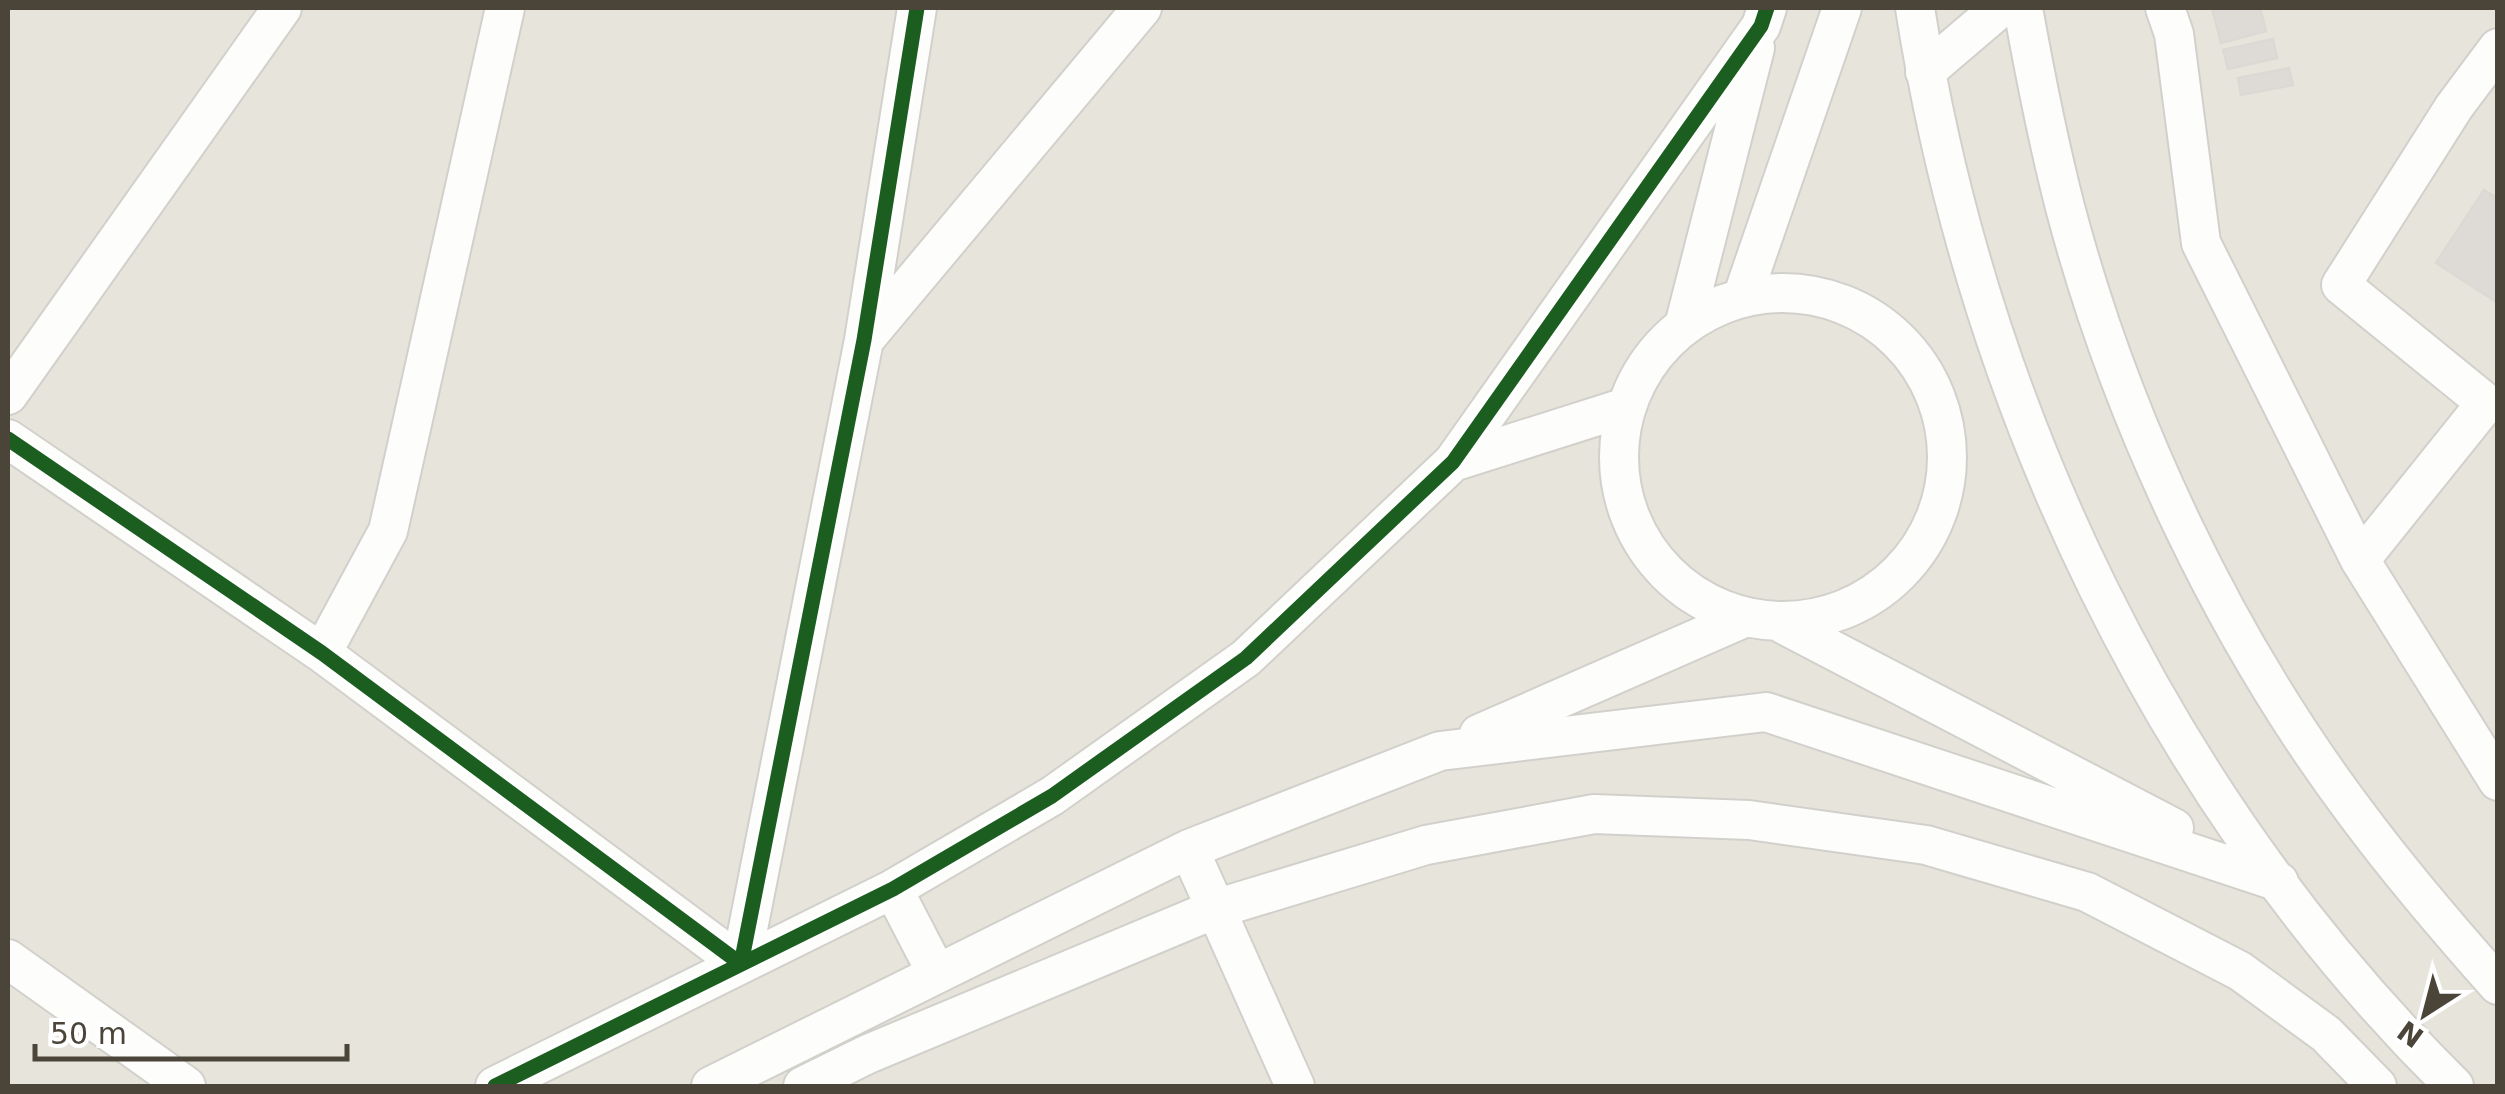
<svg xmlns="http://www.w3.org/2000/svg" width="2505" height="1094" font-family="'DejaVu Sans',sans-serif">
<rect width="100%" height="100%" fill="#f4f2ee"/>
<path fill="#e7e4dc" d="M8,8H2497V1086H8Z"/>
<path fill="#dedbd6" stroke="#dcd9d4" stroke-width="2.5" d="M2212,8H2260L2266,31L2221,43Z
M2273,39L2277,58L2228,69L2223,50Z
M2289,68L2293,85L2241,95L2238,78Z
M2484,190L2498,199V303L2436,263Z"/>
<g fill="none" stroke-linecap="round" stroke-linejoin="round">
<g stroke="#d2d0cb" stroke-width="42">
<path id="minor" d="M1915,8C1978,409 2163,799 2454,1086
M2023,8C2035,75 2048,141 2065,207C2121,420 2225,640 2358,816C2402,875 2449,930 2498,985
M2165,8L2174,34L2201,243L2360,560L2498,781
M1925,72L2000,8
M1619 457a164 164 0 1 1 328 0a164 164 0 1 1-328 0Z
M1742,298L1842,8
M1684,326L1755,48
M865,339L1142,8
M8,395L282,8
M8,439L322,653L741,964L864,340L917,8
M1453,462L1626,407
M2360,560L2486,403L2341,285L2454,107L2498,48
M1777,621L2174,828
M322,653L388,531L505,8
M1479,734L1746,617
M1189,849L1295,1086
M893,889L937,974
M8,959L186,1086
M495,1086L893,889L1052,796L1246,658L1453,462L1761,26L1767,8
M711,1086L1189,849L1440,751L1766,712L2279,882
M803,1086L868,1054L1215,909L1426,845L1594,814L1749,820L1926,845L2087,892L2240,971L2326,1034L2377,1086"/>
</g>
<use href="#minor" stroke="#fdfdfc" stroke-width="38"/>
<g stroke="#fff" stroke-width="21">
<path id="cycleway" d="M8,439L322,653L741,964L864,340L917,8
M495,1086L893,889L1052,796L1246,658L1453,462L1761,26L1767,8"/>
</g>
<use href="#cycleway" stroke="#1b5e20" stroke-width="15"/>
</g>
<rect width="2505" height="1094" fill="none" stroke="#4b4439" stroke-width="20"/>
<g transform="translate(2425 1014) rotate(216)" stroke="#ffffff" stroke-width="8" paint-order="stroke">
<path d="M0-8L18 38L0 25L-18 38Z" fill="#4b4439"/>
<text y="-15" font-size="28" font-weight="bold" text-anchor="middle" fill="#4b4439">N</text>
</g>
<path d="M35 1044v15h312v-15" fill="none" stroke="#4b4439" stroke-width="5"/>
<text x="50" y="1044" font-size="30" fill="#4b4439" stroke="#ffffff" stroke-width="8" paint-order="stroke">50 m</text>
</svg>
